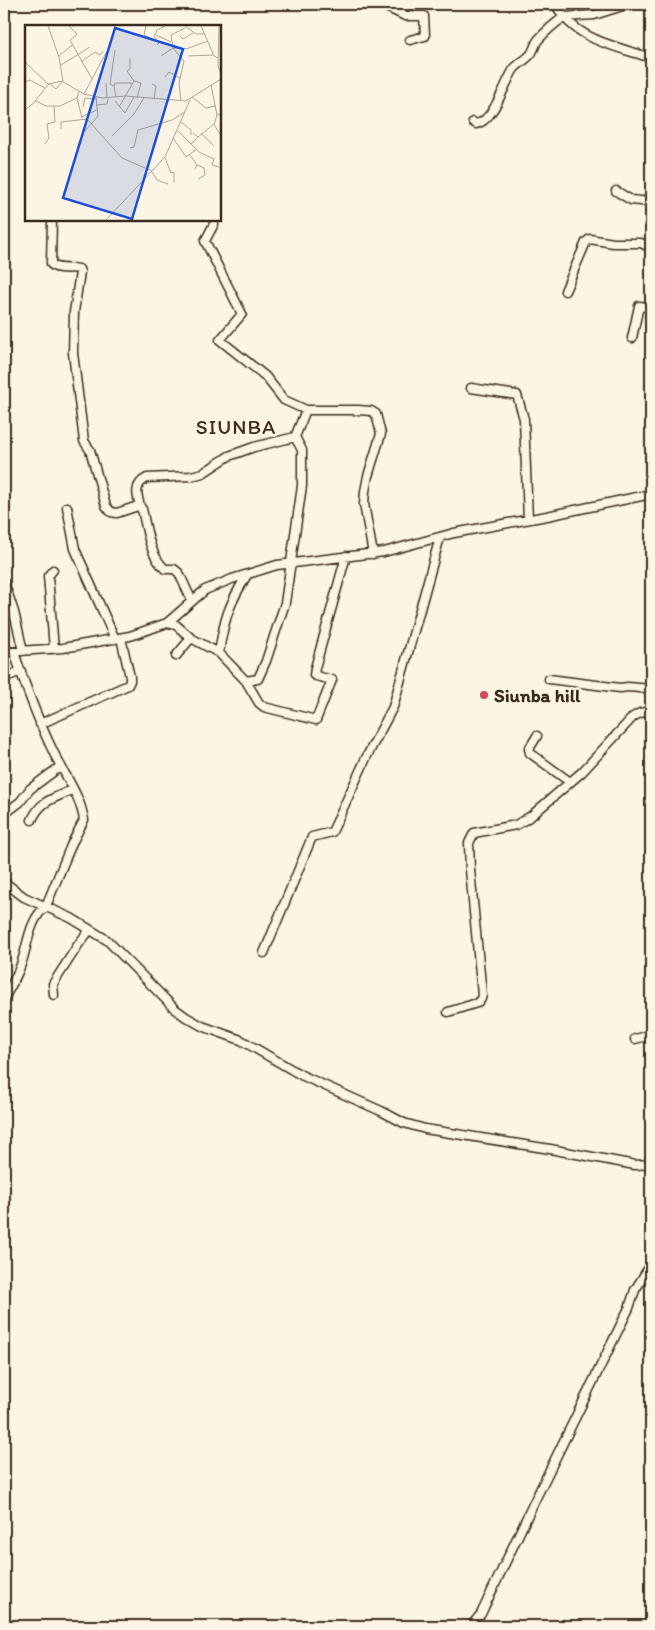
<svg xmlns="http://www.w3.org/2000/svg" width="655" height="1630" font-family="Itim,sans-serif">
<rect width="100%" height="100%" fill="#fcf5e5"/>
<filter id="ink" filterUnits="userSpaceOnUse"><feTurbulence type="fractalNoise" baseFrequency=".02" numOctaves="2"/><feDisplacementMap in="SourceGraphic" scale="10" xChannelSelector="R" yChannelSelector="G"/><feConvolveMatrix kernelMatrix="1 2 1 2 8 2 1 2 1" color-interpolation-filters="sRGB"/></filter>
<g filter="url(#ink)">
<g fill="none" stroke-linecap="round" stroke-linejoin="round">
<g stroke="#3b2a1e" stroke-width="11">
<path id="minor" d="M380,4L405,16H424L425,36L410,40
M629,4L594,15L564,17C585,42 622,48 651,58
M473,122L476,124C494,121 504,84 514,69C519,63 526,60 531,54C534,50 535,44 538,40C546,31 554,24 564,17L555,4
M616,191L631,200L651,202
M52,220L51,264C58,271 70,267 79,269L80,272L74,312L73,353L84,441L90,450L106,506L111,512L117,513L138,506L142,509C147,530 149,554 165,569H174L179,573L192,601
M214,224L205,241L242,314L220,340L265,376L284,400L306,410H358L371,411L376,414L381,434L368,476L365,491L364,504L373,554
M565,291L586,242L590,239L613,243H641L651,248
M632,338L639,306L651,307
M471,388L517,395L524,419L528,519
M67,507L75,549L115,639
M141,509C137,496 133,485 147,478L191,476L203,473L229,456L254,447L295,437
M53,570L48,576L54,649
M4,582L14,612L23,651
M167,623L176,625L191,638L176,656
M191,638L219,653L246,681L259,703L264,707L316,720L332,680L316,676L314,675L315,668L346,556
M4,652L63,648L130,636L167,623L205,590L232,579L277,565L384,552L454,533L547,516L651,494
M219,653C224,619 229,604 247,575
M4,678L21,671
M549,679L620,688L628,687L651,689
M246,681L258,679L266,661L285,603L302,486V450L295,437L306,410
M40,724L128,685L130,681V677L121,638
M537,736L529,749L530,753L570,782
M4,814L20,802L30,789L61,766
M32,820C41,799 55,799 73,789
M4,882L24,897L71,918L107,940L175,1009L186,1017L202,1026L241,1040L301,1075L381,1111L404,1123L425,1129L550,1149L635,1165L651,1164
M264,953L312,837L332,832L367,756L393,707L440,537
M54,995L53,984L80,942L90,930
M4,999C9,989 16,978 20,967C28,947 28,921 46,906L72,843L84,820C80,794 63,773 52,749C37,718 25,685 14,652
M448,1012L477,1003L481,999L482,995L470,870L469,843L474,833L516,825L531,816L582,772L633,717L640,713L651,711
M635,1039L651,1035
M471,1626L481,1614L535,1500L629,1308L635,1290L651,1264"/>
</g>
<use href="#minor" stroke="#fcf5e5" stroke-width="8"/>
</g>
</g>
<circle fill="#d1495b" stroke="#fcf5e5" stroke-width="2" cx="484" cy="695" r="5"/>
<g text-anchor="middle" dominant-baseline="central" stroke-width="5" stroke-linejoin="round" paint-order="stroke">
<g font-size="19" font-weight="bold" fill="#3b2a1e" stroke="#fcf5e5" text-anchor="start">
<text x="494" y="695">Siunba hill</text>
</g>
<g font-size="21" letter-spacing="1" fill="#3b2a1e" stroke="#fcf5e5">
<text x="236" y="426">SIUNBA</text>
</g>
</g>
<g transform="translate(25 25)">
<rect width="196" height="196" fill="#fcf5e5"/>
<path fill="none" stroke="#afa495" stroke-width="1" d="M23,1L34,32L38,56L31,64L25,59M44,1L52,9L45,15L67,54M121,1L119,10L128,14M160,1L171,9H180M176,1L189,31L193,33M194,1L193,41L196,49M131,10L146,17M155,11L158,14L168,8M132,20L134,18L129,12L132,5L140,1M90,25L85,59L89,61L91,72M34,31L47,20M136,31L148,23L146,10L160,3M163,31L188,30M105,33V44L102,46L109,56L116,58L112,73M0,37L23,59L38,56M56,37L70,27L75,30L78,26M36,40L65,22M140,52L144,47L155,53M0,57L5,55L20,63M38,57L59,69L77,73L101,71L161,76L196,54M81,58L82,73M127,59L131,61L129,74M186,60L192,90M89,61L90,58H107M59,69L82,26M167,72L181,83L191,81M52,73L57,93M10,76L24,59M90,76L100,88L109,72M156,76L154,58L159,36L148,23L161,24L183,16M71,80L82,79L83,74M58,82L60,73L71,74M94,82L109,56M0,85L11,76L21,81H35L52,73L54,67M196,89L192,90L189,100L196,110M56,92L72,85M156,97L166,105V110M36,104V97L62,94L97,133L127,146L140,132L165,75M153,106L174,127L189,134L187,140L194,142M59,107L73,91L71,72M176,108L189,121M87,111L109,89L119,73M173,112L189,99M148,113L161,132L172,124M20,119L24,113L22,99L30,97L29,81M166,119L173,112L168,108M105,123L109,122L113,105L147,95L160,87M165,130L172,140L170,144M140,133L146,148L149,147V158M172,140L179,143L180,150L173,154M127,147L132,155L143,159M80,196L127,146"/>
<path fill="#1d4ed8" fill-opacity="0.15" stroke="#1d4ed8" stroke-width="2.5" d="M90,3L158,24L107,194L38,173Z"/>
<rect width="196" height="196" fill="none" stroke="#3b2a1e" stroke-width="2.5"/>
</g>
<rect width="655" height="1630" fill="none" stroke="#fcf5e5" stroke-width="20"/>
<rect x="10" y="10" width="635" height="1610" fill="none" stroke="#3b2a1e" stroke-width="2" filter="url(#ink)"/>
</svg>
